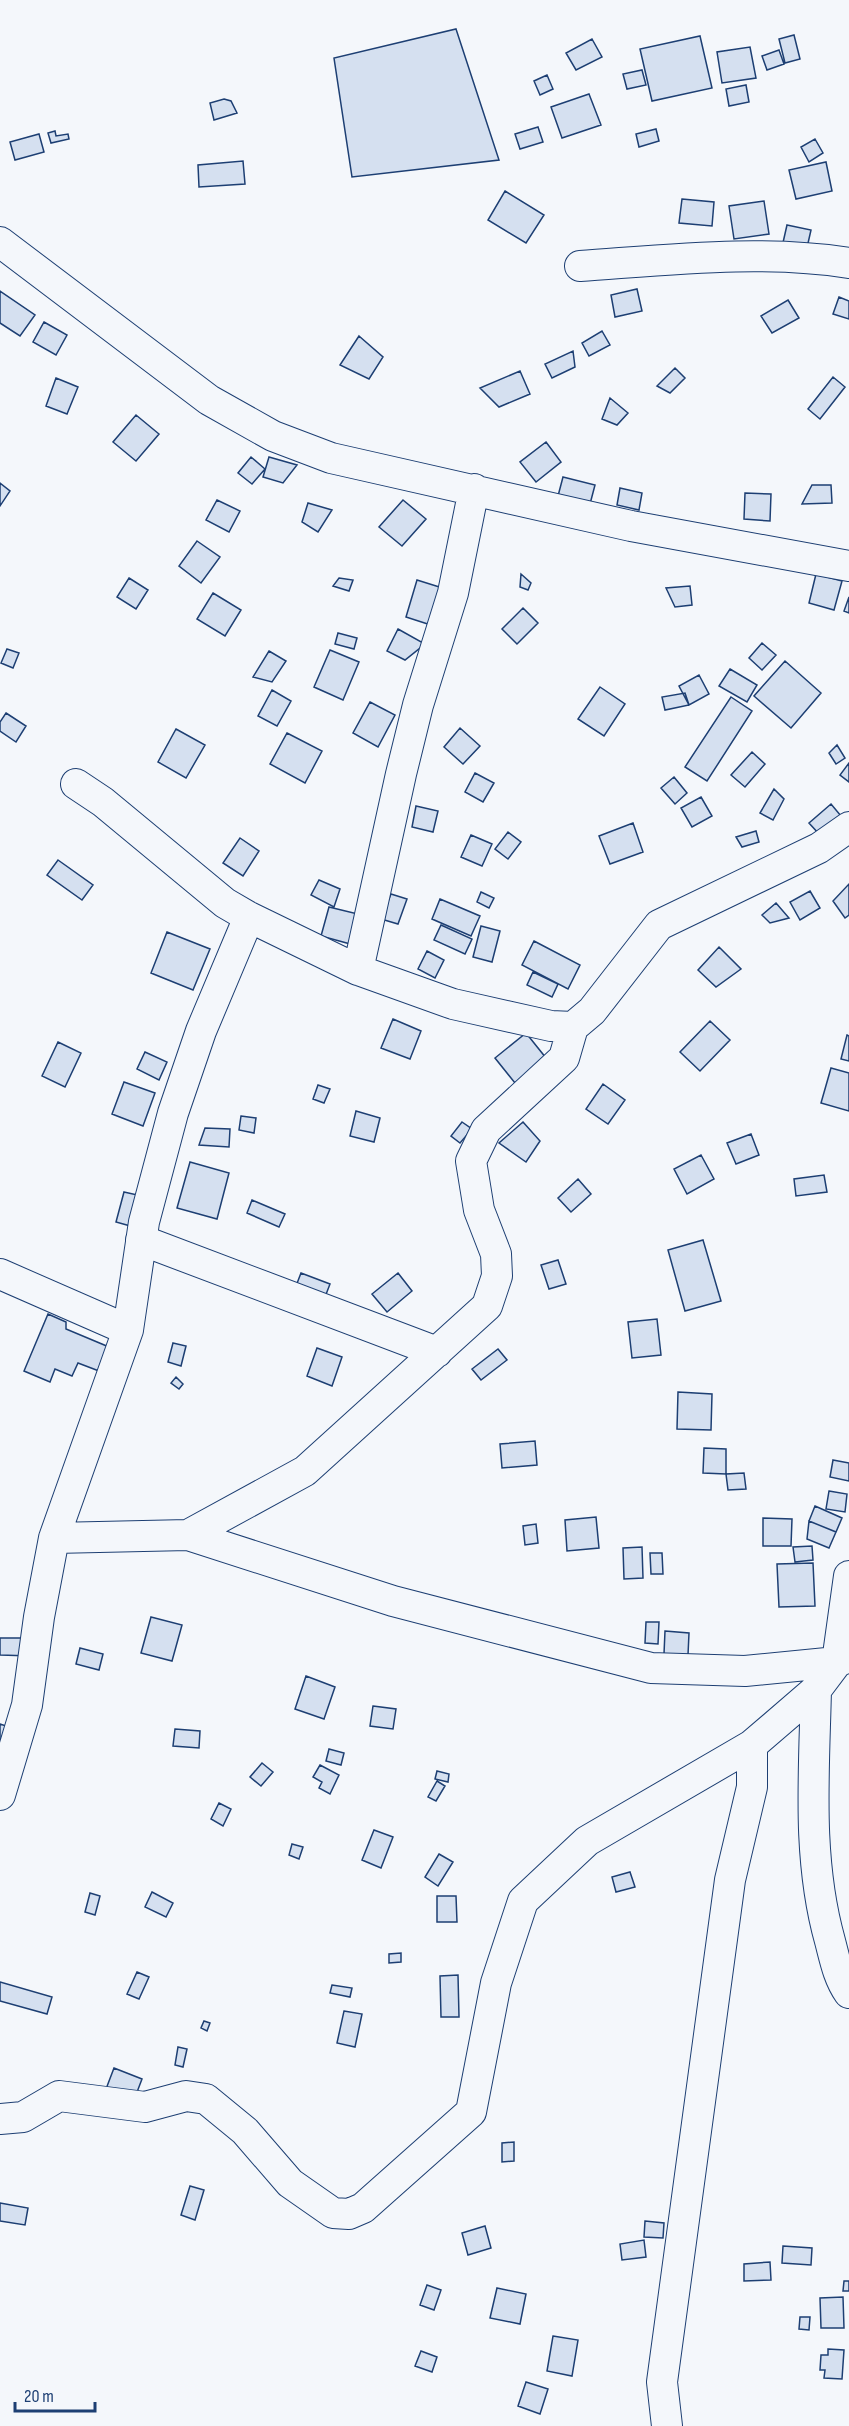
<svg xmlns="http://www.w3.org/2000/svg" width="849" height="2426" font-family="'Sofia Sans Condensed',sans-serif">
<rect width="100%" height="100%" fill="#f4f7fb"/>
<path fill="#d5e0f0" stroke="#1d3f73" stroke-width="1.5" d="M456,29L499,160L352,177L334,58Z
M794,35L800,59L785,63L779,39Z
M700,36L712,88L652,101L640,49Z
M592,39L602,57L576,70L566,53Z
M750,47L756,78L722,83L717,52Z
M779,50L784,64L767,70L762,56Z
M642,70L646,85L627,89L623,74Z
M547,75L553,89L540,95L534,81Z
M746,85L749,102L729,106L726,89Z
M589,94L601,125L562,138L551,107Z
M224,99L231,101L237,113L214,120L210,103Z
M538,127L543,142L520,149L515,134Z
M656,129L659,141L639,147L636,134Z
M55,131L56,136L68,134L69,139L51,143L48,133Z
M39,134L44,152L15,160L10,142Z
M815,139L823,153L809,162L801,147Z
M243,161L245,184L199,187L198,165Z
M826,162L832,191L796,199L789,170Z
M505,191L544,215L526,243L488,220Z
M682,199L714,202L712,226L679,223Z
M764,201L769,234L734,239L729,206Z
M787,225L811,230L806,252L782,247Z
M637,289L642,311L615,317L611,295Z
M0,291L35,315L20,336L0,323Z
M839,297L849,301V319L833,314Z
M788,300L799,318L772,333L761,316Z
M44,322L67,335L56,355L33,342Z
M602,331L610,345L589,356L582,343Z
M359,336L383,357L369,379L340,365Z
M573,351L575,367L552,378L545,364Z
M675,368L685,378L670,393L657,386Z
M520,371L530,394L499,407L480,388Z
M833,377L845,387L820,419L808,409Z
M56,378L78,387L67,414L46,406Z
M610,398L628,413L617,425L602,419Z
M136,415L159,434L136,461L113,442Z
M546,442L561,462L536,482L520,462Z
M251,457L265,469L252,484L238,473Z
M269,457L297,465L283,483L263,477Z
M563,477L595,485L590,504L558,496Z
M0,483L10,491L0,506Z
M812,485H831L832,503L802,504Z
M620,488L642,493L639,510L617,505Z
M745,493L771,494L770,521L744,519Z
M217,500L240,511L229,532L206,520Z
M403,500L426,519L402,546L379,527Z
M308,503L332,510L318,532L302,522Z
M197,541L220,557L201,583L179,566Z
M521,574L531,583L528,590L520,587Z
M816,574L842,581L834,610L809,603Z
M129,578L148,590L136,609L117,597Z
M339,578L353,580L349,591L333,586Z
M417,580L449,590L437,627L406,617Z
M690,586L692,605L675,607L666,588Z
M213,593L241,610L225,636L197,619Z
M849,597V613L844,611Z
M523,608L538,623L517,644L502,629Z
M398,629L425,644L405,660L387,651Z
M338,633L357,638L354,649L335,644Z
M762,643L776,655L762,670L749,658Z
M7,649L19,653L13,668L1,663Z
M330,650L359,662L343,700L314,687Z
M269,651L286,661L272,682L253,677Z
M785,661L821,693L791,728L754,696Z
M730,669L757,685L747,702L719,686Z
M699,675L709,694L689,705L679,686Z
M600,687L625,704L604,736L578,719Z
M272,690L291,701L277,726L258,716Z
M685,693L689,705L665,710L662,697Z
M731,697L752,711L707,781L685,767Z
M370,702L395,715L378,747L353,733Z
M6,713L26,726L16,742L0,731V722Z
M460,728L480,746L463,764L444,747Z
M176,729L205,745L186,778L158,762Z
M287,733L322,751L305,783L270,764Z
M837,745L845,758L836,764L829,753Z
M752,752L765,764L745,787L731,775Z
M849,763V782L840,775Z
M475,773L494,783L483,802L465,792Z
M674,777L687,793L675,804L661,788Z
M774,789L784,799L773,820L760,813Z
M701,797L712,816L692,827L681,808Z
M831,804L846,822L820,835L809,823Z
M416,806L438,811L433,832L412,827Z
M633,823L643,852L610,864L599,836Z
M756,831L759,842L742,847L736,837Z
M508,832L521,842L508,859L495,849Z
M471,835L492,844L482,866L461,857Z
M240,838L259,851L243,876L223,863Z
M58,860L93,885L82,900L47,875Z
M319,880L340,889L334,907L311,895Z
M849,884V915L845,918L833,901Z
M810,891L820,908L800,920L790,902Z
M481,892L494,898L489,908L477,902Z
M391,894L407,899L398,924L381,919Z
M440,899L480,916L471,936L432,919Z
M776,903L789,918L770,923L762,915Z
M329,907L362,915L354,945L321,936Z
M441,925L472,939L465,954L434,940Z
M481,926L500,931L492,962L473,957Z
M167,932L210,949L193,990L151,973Z
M534,941L580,965L568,989L522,965Z
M719,947L741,969L716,987L698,970Z
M427,951L444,960L435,978L418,969Z
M533,972L558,984L552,997L527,985Z
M393,1019L421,1031L410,1059L381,1048Z
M710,1021L730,1040L700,1071L680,1052Z
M526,1033L546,1058L515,1083L495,1058Z
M847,1035L849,1036V1061L841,1059Z
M58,1042L81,1053L65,1087L42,1076Z
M145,1052L167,1062L159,1080L137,1069Z
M831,1068L849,1073V1111L821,1103Z
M124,1082L155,1093L143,1126L112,1114Z
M603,1084L625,1100L608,1124L586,1109Z
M318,1085L330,1089L324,1103L313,1099Z
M356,1111L380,1118L374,1142L350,1136Z
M241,1116L256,1118L254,1133L239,1130Z
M462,1122L472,1129L460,1143L451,1136Z
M523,1122L540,1141L526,1162L499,1143Z
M205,1128L230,1129L229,1147L199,1145Z
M751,1134L759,1155L736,1164L727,1143Z
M701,1155L714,1179L687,1194L674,1169Z
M190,1162L229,1173L217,1219L177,1208Z
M824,1175L827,1192L796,1196L794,1179Z
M578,1179L591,1194L571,1212L558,1198Z
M124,1192L142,1196L134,1227L116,1222Z
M252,1200L285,1214L279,1227L247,1213Z
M703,1240L721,1301L685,1311L668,1250Z
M558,1260L566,1284L549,1289L541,1265Z
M301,1273L330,1284L325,1297L296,1286Z
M398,1273L412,1291L387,1312L372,1294Z
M48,1314L66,1322V1329L109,1347L99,1371L78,1363L72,1376L55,1369L50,1382L24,1371Z
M657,1319L661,1355L632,1358L628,1322Z
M173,1343L186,1346L181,1366L168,1362Z
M317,1348L342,1357L332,1386L307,1376Z
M498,1349L507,1360L481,1380L472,1369Z
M176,1377L183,1384L179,1389L171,1383Z
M678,1392L712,1394L711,1430L677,1429Z
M535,1441L537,1465L502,1468L500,1444Z
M704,1448L726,1449V1474L703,1473Z
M833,1460L849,1463V1481L830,1477Z
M744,1473L746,1489L728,1490L726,1474Z
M829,1491L847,1494L845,1512L826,1509Z
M815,1506L842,1518L836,1532L809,1521Z
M596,1517L599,1548L567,1551L565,1520Z
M763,1518L792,1519L791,1546H763Z
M809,1521L836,1532L829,1548L807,1539Z
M536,1524L538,1543L525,1545L523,1526Z
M812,1546L813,1560L795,1562L793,1547Z
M642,1547L643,1578L624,1579L623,1548Z
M650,1553H662L663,1574H651Z
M813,1563L815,1606L779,1607L777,1564Z
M151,1617L182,1625L172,1661L141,1653Z
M646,1622H659L658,1644L645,1643Z
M665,1631L689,1633L688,1655L664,1654Z
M0,1638H31V1656L0,1655Z
M80,1648L103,1654L99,1670L76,1664Z
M306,1676L335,1687L324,1719L295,1709Z
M373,1706L396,1709L393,1729L370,1726Z
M0,1724L6,1726L2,1740L0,1739Z
M175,1729L200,1731L199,1748L173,1746Z
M329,1749L344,1753L341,1765L326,1761Z
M262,1763L273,1772L261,1786L250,1777Z
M320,1765L339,1775L330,1794L319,1788L322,1782L313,1777Z
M437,1771L449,1774L448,1782L435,1779Z
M437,1781L445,1786L436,1801L428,1797Z
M219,1803L231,1809L223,1826L211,1819Z
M374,1830L393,1837L381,1868L362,1860Z
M292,1844L303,1847L299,1859L289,1855Z
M439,1854L453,1862L438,1886L425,1877Z
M630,1872L635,1887L616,1892L612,1877Z
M152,1892L173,1903L166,1917L145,1907Z
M90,1893L100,1896L95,1915L85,1912Z
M437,1896H456L457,1922H437Z
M401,1953V1962L389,1963V1954Z
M137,1972L149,1977L139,1999L127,1994Z
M458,1975L459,2017H441L440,1976Z
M0,1982L52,1997L47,2014L0,2001Z
M332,1985L352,1988L350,1997L330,1993Z
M344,2011L362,2014L355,2047L337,2043Z
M204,2021L210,2023L207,2031L201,2028Z
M178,2047L187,2049L183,2067L175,2065Z
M114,2068L142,2079L134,2100L106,2089Z
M514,2142V2161L502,2162V2143Z
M190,2186L204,2190L195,2220L181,2215Z
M0,2203L28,2208L25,2225L0,2221Z
M645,2221L664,2223L663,2238L644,2237Z
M485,2226L491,2248L468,2255L462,2233Z
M644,2240L646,2257L622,2260L620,2244Z
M783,2246L812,2248L811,2265L782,2263Z
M770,2262L771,2280L744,2281V2264Z
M844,2281H849V2291H843Z
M427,2285L441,2290L434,2310L420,2305Z
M497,2288L526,2294L520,2324L490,2318Z
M843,2297L844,2328H821L820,2298Z
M800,2317H810L809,2330L799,2329Z
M553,2336L578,2340L572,2376L547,2371Z
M828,2349L844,2350L842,2379L824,2378L825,2370H820L821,2355H828Z
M421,2351L437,2357L432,2372L415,2366Z
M526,2382L548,2389L540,2414L518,2406Z"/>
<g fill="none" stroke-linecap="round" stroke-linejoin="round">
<g stroke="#1d3f73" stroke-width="32">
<path id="minor" d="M0,242L209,400L273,436L331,458L631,526L849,566
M580,266C667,260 763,249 849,263
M76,784L103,802L225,903L249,917L358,970L453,1004L551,1026L573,1027L592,1011L659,925L819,848L849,827
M358,970L401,774L418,705L453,593L474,489
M141,1240L437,1352
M0,1274L128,1330
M188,1535L393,1601L651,1668L745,1671L837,1662L849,1657
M54,1538L188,1535L305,1471L487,1306L497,1276L496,1254L479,1210L471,1161L486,1130L564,1058L573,1027
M816,1690C814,1775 807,1859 830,1941C835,1960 838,1977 849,1993
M0,1795L27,1705L39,1617L54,1538L128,1330L144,1222L173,1113L201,1031L249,917
M0,2119L23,2117L59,2096L145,2107L186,2096L206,2099L245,2131L290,2183L333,2213L349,2214L363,2208L471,2112L496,1983L523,1901L587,1841L752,1745
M667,2426L662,2382L730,1880L752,1787V1745L816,1690L837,1662L849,1576"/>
</g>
<use href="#minor" stroke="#f4f7fb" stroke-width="30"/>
</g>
<path d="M15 2402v9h80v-9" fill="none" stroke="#1d3f73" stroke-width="3"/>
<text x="24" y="2402" font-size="18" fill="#1d3f73" stroke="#f4f7fb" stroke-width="4.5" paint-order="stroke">20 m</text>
</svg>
